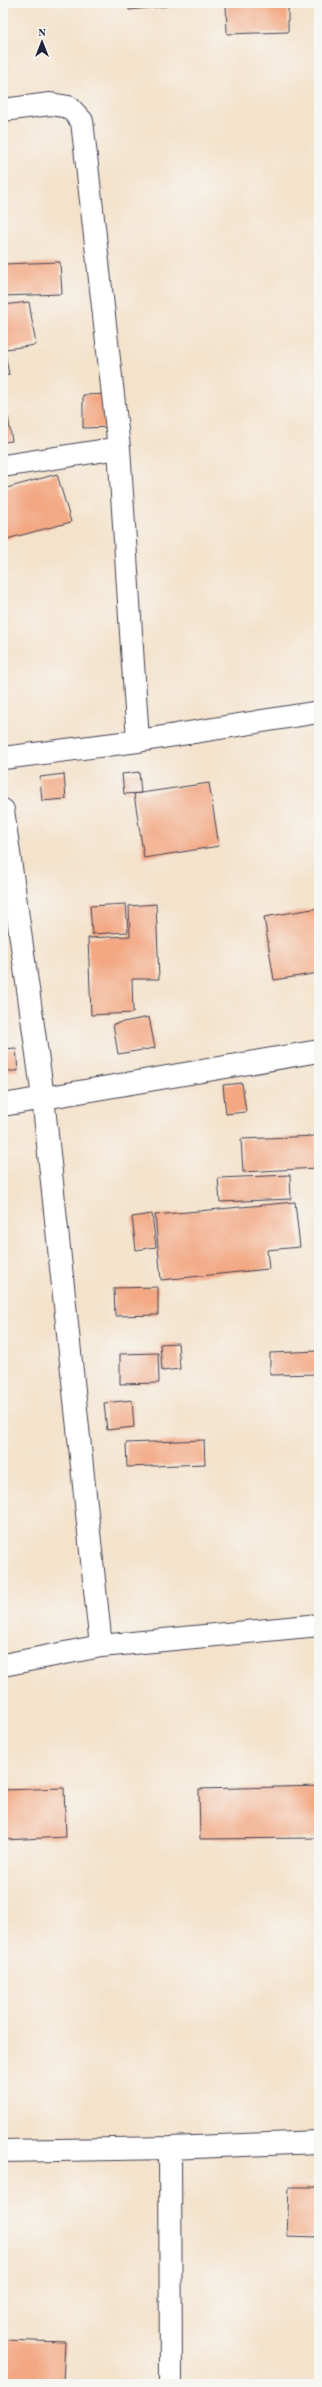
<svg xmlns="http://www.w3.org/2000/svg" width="322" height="2387" font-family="'Old Standard TT',serif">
<rect width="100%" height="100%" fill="#f6f6f2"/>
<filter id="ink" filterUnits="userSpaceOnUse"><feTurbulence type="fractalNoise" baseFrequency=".025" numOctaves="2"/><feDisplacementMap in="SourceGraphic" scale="8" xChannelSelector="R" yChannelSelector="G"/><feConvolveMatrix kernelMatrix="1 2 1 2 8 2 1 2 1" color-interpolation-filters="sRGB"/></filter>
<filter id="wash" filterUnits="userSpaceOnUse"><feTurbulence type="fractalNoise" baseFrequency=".012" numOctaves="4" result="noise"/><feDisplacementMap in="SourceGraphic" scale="16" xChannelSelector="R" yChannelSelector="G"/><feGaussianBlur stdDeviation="0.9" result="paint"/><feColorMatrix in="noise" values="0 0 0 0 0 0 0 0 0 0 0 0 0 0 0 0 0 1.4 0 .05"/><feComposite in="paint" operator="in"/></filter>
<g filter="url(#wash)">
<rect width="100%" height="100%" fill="#f4e2cb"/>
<g id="blocks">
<path fill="#f3a782" d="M128,3H167L168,6L129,10Z
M226,3H288V32L227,34Z
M60,262L62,294L3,296V264Z
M29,302L36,345L6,349L3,305Z
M3,352H5L9,375H3Z
M110,394L111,427L83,428V395Z
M8,417L12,441L3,442V418Z
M57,474L71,522L3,540V489Z
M139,772L141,793L124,794L122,774Z
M64,774L66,799L42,801L40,777Z
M209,783L219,846L144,858L134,794Z
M126,904L128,932L92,934L90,906Z
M156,904L159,979H132L133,1013L91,1015L88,938L130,936L129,906Z
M319,908V973L274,980L264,917Z
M149,1017L155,1048L118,1054L113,1024Z
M16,1048L18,1071H3V1049Z
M242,1083L246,1112L226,1114L223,1085Z
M316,1136L317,1168L243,1172L241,1139Z
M290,1175L291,1199L220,1202L218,1178Z
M295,1202L300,1247L267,1250L269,1269L161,1280L155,1215Z
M152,1214L156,1247L136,1250L132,1217Z
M158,1287V1315L115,1316L114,1288Z
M178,1343L180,1369L162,1371L160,1344Z
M319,1351V1374L270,1375V1353Z
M158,1353L159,1383L120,1384V1354Z
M132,1400L134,1427L107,1430L104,1403Z
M204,1440L205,1464L127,1467L126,1443Z
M319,1786V1838L200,1839L199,1789Z
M64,1788L66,1837L3,1840V1790Z
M289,2187H319V2237L287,2236Z
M3,2340L65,2342L63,2384H3Z"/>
</g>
</g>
<g filter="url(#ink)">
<use href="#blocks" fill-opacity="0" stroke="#423f51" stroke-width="1"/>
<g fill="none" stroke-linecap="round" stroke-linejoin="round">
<g stroke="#423f51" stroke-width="24">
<path id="minor" d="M3,110L50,104L69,107L82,121L119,448L138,741
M3,466L119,448
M3,758L138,741L319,712
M3,810L43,1097L101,1646
M3,1105L319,1051
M3,1665L101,1646L319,1625
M170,2148L171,2384
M3,2151L170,2148L319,2142"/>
</g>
<use href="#minor" stroke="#fff" stroke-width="22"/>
</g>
</g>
<rect width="322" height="2387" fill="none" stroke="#f6f6f2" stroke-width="16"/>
<g transform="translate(42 42)" stroke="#f6f6f2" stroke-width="3" paint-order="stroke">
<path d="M0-3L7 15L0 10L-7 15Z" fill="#22223b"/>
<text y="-6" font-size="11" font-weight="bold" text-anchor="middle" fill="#22223b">N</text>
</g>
</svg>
